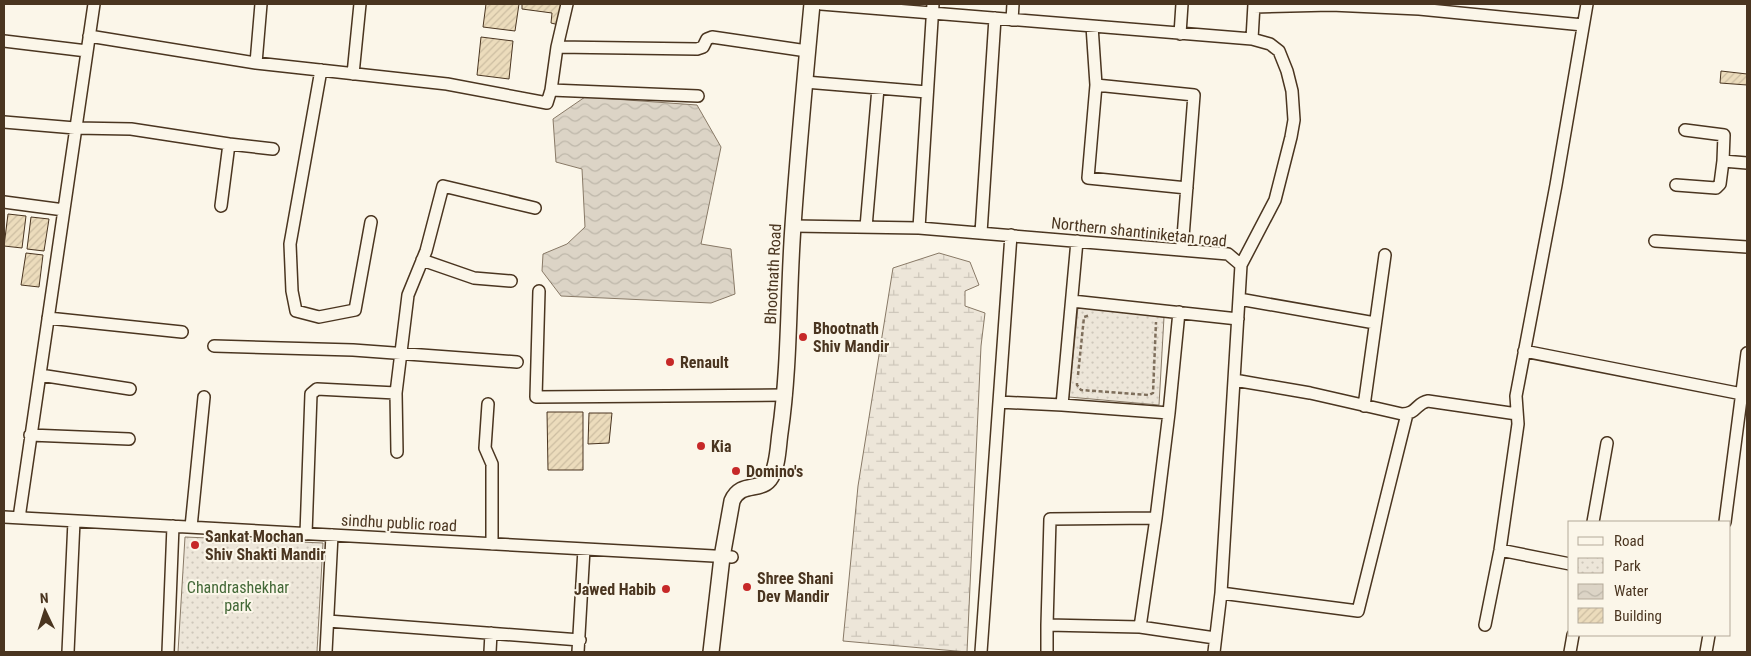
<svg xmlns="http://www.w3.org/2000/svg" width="1751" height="656" font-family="'Roboto Condensed',sans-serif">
<defs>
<pattern id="wetland-marsh" width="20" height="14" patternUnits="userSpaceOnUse" patternTransform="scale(1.25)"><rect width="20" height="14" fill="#ede6d9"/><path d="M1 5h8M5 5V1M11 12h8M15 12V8" fill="none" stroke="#cdc6ba"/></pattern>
<pattern id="park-dots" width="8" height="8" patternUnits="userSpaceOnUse" patternTransform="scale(1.25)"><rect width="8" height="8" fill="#ede6d9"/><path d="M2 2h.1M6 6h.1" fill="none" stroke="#cdc6ba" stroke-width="1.8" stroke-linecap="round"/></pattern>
<pattern id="water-waves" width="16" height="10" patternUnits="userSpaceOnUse" patternTransform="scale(1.25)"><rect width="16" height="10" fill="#dcd4c6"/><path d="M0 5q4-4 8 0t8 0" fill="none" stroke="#beb7aa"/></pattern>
<pattern id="building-hatch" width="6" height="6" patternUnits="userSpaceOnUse" patternTransform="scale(1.25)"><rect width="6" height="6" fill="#ecdcbc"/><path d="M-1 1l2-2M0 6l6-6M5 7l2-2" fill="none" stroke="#ccbda1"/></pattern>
</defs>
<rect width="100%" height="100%" fill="#fbf6e9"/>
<path fill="url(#wetland-marsh)" stroke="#887966" d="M939,253L970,262L979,285L965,291V306L985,313L981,346L967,652L843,641L858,486L893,268Z"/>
<path fill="url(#park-dots)" stroke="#887966" d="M1078,307L1164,317L1159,405L1069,397Z
M185,537L323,543L317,652H178Z"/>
<path fill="url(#water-waves)" stroke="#887966" d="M585,97L697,105L721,147L701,244L731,249L735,294L711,303L561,296L542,271L543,254L567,244L585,227L582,169L556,162L553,119Z"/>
<path fill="url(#building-hatch)" stroke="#4a3520" d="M486,4H519L515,31L483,27Z
M522,4H562L559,25L551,23L552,13L522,9Z
M481,37L513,41L509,79L477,75Z
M1721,71L1747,74V85L1720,83Z
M8,214L26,216L22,248L4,246Z
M31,217L49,219L44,251L27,249Z
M26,253L43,255L39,287L21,285Z
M547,412H583V470H548Z
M589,413H612L609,443L588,444Z"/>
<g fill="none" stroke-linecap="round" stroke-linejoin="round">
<g stroke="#4a3520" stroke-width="14">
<path id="minor" d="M821,4L1252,39L1270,44L1279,51L1287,71L1292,91L1294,120L1291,137L1275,200L1241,265
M1254,7L1331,5L1419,9L1583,25
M1012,20L1013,4
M1092,26L1096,85L1194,95L1182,250
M1180,34L1182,4
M89,36L256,63L447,84L547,103L551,90L557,47L567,4
M1252,39L1254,4
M4,41L87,51
M557,47L697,49L703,47L707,39L712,37L807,51
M256,63L261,4
M321,70L290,244L292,291L296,311L319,317L355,310L371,222
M353,74L360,4
M805,82L927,92
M1096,85L1088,178L1187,188
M551,90L698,96
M4,122L75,128L131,129L229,144L221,206
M1685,130L1724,135L1723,161
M229,144L273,149
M1676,185L1716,188L1720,184L1723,161L1747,163
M4,202L64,210
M793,226L919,228L1228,254L1241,265L1221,593L1214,652
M866,227L878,88
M919,228L933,4
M981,233L995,18
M1655,241L1747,247
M422,260L474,278L511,281
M539,291L536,397L786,395
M1239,299L1375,323
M1072,301L1238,319
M48,318L182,332
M214,346L353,350L517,362
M1524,351L1742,394
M40,375L130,389
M1234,380L1310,393L1402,414C1417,414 1416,403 1428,401L1517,414
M999,402L1062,405L1169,413L1156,518L1140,627L1047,625V652
M488,404L485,448L492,464V544
M1062,405L1077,241
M1364,406L1385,255
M1169,413L1179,312
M30,435L129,439
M397,452L396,393L408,295L426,251L443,186L535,208
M4,517L732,557
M19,518L94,4
M1593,522L1607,443
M1725,522L1747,353
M191,527L204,397
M306,534L311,394L317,389L396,393
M1500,550L1570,564
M1221,593L1358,611L1407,414
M328,621L580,640
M1047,625L1050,519L1156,518
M1485,625L1500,550L1518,424L1516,396L1556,185L1587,4
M1140,627L1215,638
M68,652L74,521
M168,652L173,526
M326,652L332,535
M490,652L491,633
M578,652L584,549
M981,652L1011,235
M1570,652L1573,635
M1706,652L1709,635"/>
</g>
<g stroke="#4a3520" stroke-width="18">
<path id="tertiary" d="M711,652L722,557L732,501C741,480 762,493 771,477C778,465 778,447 780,433C790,364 788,295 793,226C798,152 805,78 812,4"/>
</g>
<path stroke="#7f6f5c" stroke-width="2.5" stroke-dasharray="4 2.5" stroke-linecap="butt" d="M1078,375L1084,317L1090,315
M1077,383V385L1081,390L1149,395L1153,393L1156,322"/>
<use href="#minor" stroke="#fbf6e9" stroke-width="11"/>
<use href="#tertiary" stroke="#fbf6e9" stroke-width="15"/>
</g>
<g fill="#c62828" stroke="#fbf6e9" stroke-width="2">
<circle cx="803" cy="337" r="5"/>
<circle cx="670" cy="362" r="5"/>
<circle cx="701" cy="446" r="5"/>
<circle cx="736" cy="471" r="5"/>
<circle cx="195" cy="545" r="5"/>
<circle cx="747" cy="587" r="5"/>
<circle cx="666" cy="589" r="5"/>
</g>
<g text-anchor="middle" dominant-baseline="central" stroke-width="4" stroke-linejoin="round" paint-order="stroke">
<g font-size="16" fill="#4a3520" stroke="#fbf6e9">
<text transform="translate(1139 232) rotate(6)">Northern shantiniketan road</text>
<text transform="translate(773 274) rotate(-87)">Bhootnath Road</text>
<text transform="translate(399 523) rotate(3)">sindhu public road</text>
</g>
<g font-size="16" font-weight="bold" fill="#4a3520" stroke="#fbf6e9" text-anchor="start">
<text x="813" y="328">Bhootnath<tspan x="813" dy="18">Shiv Mandir</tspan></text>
<text x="680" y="362">Renault</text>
<text x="711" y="446">Kia</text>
<text x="746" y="471">Domino's</text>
<text x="205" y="536">Sankat Mochan<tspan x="205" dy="18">Shiv Shakti Mandir</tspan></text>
<text x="757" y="578">Shree Shani<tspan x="757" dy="18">Dev Mandir</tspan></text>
<text x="656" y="589" text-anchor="end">Jawed Habib</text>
</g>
<g font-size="16" fill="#436837" stroke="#fbf6e9">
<text x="238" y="587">Chandrashekhar<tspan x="238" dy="18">park</tspan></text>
</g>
</g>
<rect width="1751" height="656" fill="none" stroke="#4a3520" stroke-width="10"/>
<rect x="1568" y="521" width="162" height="115" fill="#fbf6e9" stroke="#b4a999"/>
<rect x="1578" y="537" width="25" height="8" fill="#fbf6e9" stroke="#b4a999"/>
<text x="1614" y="546" font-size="15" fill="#4a3520">Road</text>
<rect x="1578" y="558" width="25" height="15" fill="url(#park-dots)" stroke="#b4a999"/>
<text x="1614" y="571" font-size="15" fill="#4a3520">Park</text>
<rect x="1578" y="584" width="25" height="15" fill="url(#water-waves)" stroke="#b4a999"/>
<text x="1614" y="596" font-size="15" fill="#4a3520">Water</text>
<rect x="1578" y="608" width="25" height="15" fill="url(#building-hatch)" stroke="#b4a999"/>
<text x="1614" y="621" font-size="15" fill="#4a3520">Building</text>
<g transform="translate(45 611) rotate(356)" stroke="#fbf6e9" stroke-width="4" paint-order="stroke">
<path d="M0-4L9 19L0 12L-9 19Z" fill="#4a3520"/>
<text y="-8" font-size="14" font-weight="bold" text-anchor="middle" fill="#4a3520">N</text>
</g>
</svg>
